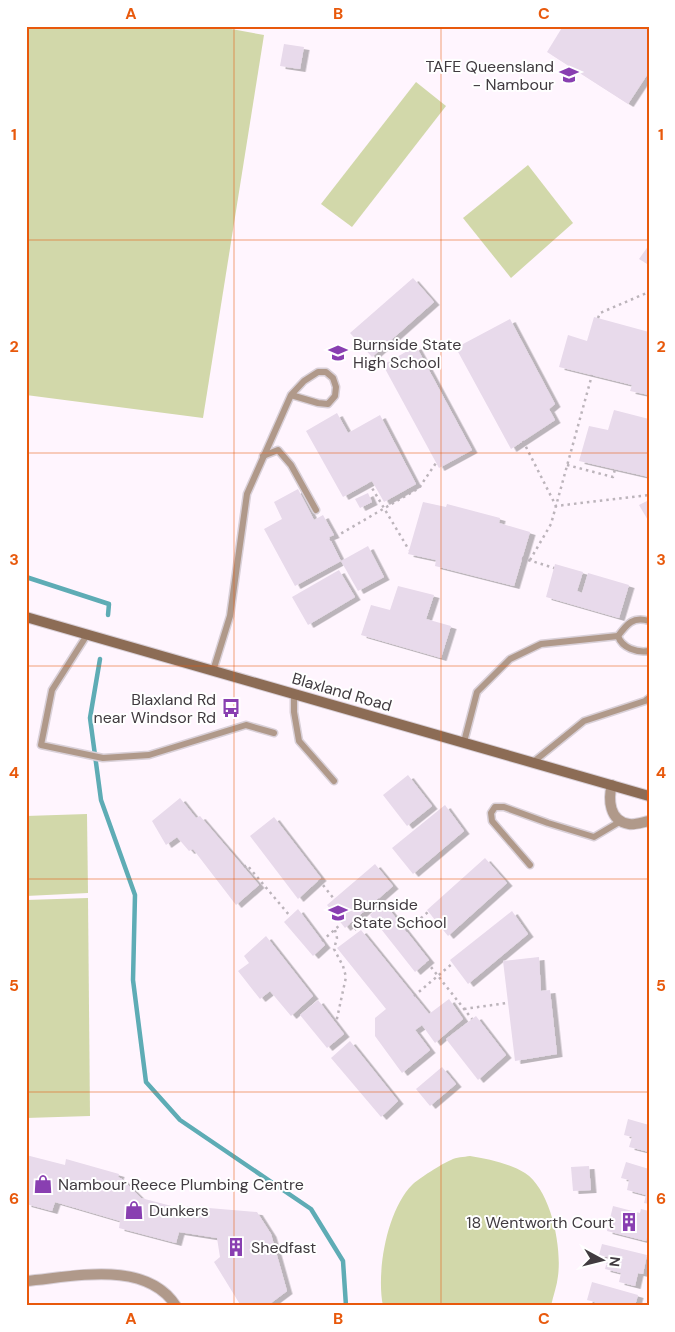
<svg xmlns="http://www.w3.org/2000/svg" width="675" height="1332" font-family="'DM Sans',sans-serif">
	<defs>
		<filter id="shadow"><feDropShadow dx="5.5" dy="3" stdDeviation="0" flood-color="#0004"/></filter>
	</defs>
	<rect width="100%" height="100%" fill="#fff5fe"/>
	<g fill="#d2d8aa">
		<polygon points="26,26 215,26 264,35 203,418 26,395"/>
		<polygon points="416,82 446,106 352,227 321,204"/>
		<polygon points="528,165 573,223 511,278 463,218"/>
		<polygon points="87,814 88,893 26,896 26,816"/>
		<polygon points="88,898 90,1116 26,1118 26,900"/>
		<path d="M470 1156C488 1159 509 1163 525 1173 551 1190 562 1247 558 1276 557 1286 553 1296 551 1306H383C376 1272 387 1210 412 1185 418 1179 443 1163 451 1160 456 1157 464 1157 470 1156Z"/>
	</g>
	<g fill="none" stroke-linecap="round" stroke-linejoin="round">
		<g stroke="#5eacb5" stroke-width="4.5">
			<polyline points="26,577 109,604 108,615"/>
			<polyline points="100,659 90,718 101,800 135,895 133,980 146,1082 180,1120 311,1209 343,1261 346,1306"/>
		</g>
	</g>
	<g fill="#e8daeb" filter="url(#shadow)">
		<polygon points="563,26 649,26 649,72 628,104 547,52"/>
		<polygon points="284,44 304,47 300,69 280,66"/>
		<polygon points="649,245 649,265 639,259"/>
		<polygon points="413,278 434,302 372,357 350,333"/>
		<polygon points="594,317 649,332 649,395 630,391 632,385 559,367 568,335 587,341"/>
		<polygon points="510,319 555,404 549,409 555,420 511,449 457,350 463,344"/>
		<polygon points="416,346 472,450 439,468 383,365"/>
		<polygon points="614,410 649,419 649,477 579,461 589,426 608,430"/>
		<polygon points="337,413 348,433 380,415 416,484 384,502 372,481 343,497 306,431"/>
		<polygon points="298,489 314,520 323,515 334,535 329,537 341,561 295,586 264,529 282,519 274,502"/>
		<polygon points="368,493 372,502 360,508 355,499"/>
		<polygon points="649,500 649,522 639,505"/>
		<polygon points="423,502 446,507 447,504 500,518 499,523 530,532 514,586 435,566 436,560 408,554"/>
		<polygon points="368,546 384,577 358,591 341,561"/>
		<polygon points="555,564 583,572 577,591 582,593 588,573 629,585 619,618 546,597"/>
		<polygon points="339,570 355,597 308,625 292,597"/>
		<polygon points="398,586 434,595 426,619 451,626 441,658 361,635 371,605 390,610"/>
		<polygon points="408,775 432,806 407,826 383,795"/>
		<polygon points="180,798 196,818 200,816 259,885 236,905 193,849 189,851 177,837 166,845 152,821"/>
		<polygon points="445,805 464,831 413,874 392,848"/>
		<polygon points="274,817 321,878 298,899 250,836"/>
		<polygon points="485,858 507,883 448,936 427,910"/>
		<polygon points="375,864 393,886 345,928 327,905"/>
		<polygon points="379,906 383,912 388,908 429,960 415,972 370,915"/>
		<polygon points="298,909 325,945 313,956 284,922"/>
		<polygon points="512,911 528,934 468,984 450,960"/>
		<polygon points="361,930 429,1014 449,999 463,1019 435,1043 422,1025 415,1030 430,1050 402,1073 375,1036 375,1018 386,1009 337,948"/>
		<polygon points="266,936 313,996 291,1016 270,991 260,999 238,971 249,963 244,956"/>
		<polygon points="539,957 541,991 550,990 557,1054 515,1061 503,961"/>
		<polygon points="318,1000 344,1034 327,1048 300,1015"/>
		<polygon points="476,1016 506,1055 478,1080 446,1039"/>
		<polygon points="350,1041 398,1101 381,1117 331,1058"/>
		<polygon points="442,1067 456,1084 430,1106 416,1089"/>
		<polygon points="628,1119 649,1125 649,1152 629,1147 632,1137 624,1135"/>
		<polygon points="26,1155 65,1165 66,1159 119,1174 118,1177 122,1179 141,1198 183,1209 185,1206 257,1212 271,1234 287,1291 267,1306 241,1306 214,1262 220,1257 217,1238 179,1232 176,1243 119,1228 120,1221 55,1202 52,1211 26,1204"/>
		<polygon points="626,1162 649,1169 649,1204 644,1203 646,1195 627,1190 629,1180 621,1178"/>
		<polygon points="589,1166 591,1190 573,1191 571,1167"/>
		<polygon points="613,1206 640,1213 641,1209 649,1211 649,1230 646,1241 607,1231"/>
		<polygon points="602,1244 647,1255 643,1274 638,1273 635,1286 619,1282 621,1273 605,1269 608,1257 599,1255"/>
		<polygon points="592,1282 638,1295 635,1306 594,1306 595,1302 587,1300"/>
	</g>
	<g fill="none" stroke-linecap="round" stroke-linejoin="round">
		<g stroke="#d9d0d8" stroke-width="9">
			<g id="lane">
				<polyline points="263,456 278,450 291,465 316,510"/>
				<polyline points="87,635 52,690 41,745 103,758 149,755 246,725 274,733"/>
				<path d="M618 636C622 648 637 653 649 651"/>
				<polyline points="213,671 230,616 247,494 291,395 304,381 318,372 326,372 333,378 336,387 335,396 328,404 318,403 291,395"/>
				<polyline points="294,694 294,712 299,741 334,781"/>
				<path d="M464 742 477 692 510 659 541 644 618 636C627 624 633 616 649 621"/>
				<polyline points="532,763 584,721 645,701 649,698"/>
				<polyline points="530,865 492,821 491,813 495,807 504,807 548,823 594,837 621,821"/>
			</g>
		</g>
		<g stroke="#d9d0d8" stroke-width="12">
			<g id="street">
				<path d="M612 785C608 799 609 821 629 824 635 825 643 822 649 821"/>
				<path d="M26 1281C73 1277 146 1259 176 1306"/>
			</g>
		</g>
		<g stroke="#d9d0d8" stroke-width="12">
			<polyline id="secondary" points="26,617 649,796"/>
		</g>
		<g stroke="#bcb4bb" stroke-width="2.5" stroke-dasharray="2.5 4" stroke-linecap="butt">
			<polyline points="598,318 600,313 649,292"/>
			<polyline points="394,338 405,352"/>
			<polyline points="523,441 556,506 649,495"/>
			<polyline points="567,465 613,477 615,469"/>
			<polyline points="369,483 409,550"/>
			<polyline points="330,540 419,488 436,463"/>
			<polyline points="522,558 554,568"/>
			<polyline points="530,560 551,524 592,375"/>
			<polyline points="244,867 247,865 290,916"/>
			<polyline points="319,880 334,899"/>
			<polyline points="378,899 386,910"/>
			<polyline points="351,923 358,932"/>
			<polyline points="335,930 337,938 334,949 343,966 346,977 336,1023"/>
			<polyline points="406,931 428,912"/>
			<polyline points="322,941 341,924"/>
			<polyline points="427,962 472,1019"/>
			<polyline points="414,996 453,963"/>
			<polyline points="464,1009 507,1003"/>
		</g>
		<use href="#lane" stroke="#b0998a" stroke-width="6"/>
		<use href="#street" stroke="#b0998a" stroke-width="10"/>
		<use href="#secondary" stroke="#8c6c55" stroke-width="10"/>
	</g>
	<path fill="none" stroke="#e8590c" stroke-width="1" stroke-opacity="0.55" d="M234 26V1306M441 26V1306M26 240H649M26 453H649M26 666H649M26 879H649M26 1092H649"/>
	<defs>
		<g id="university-bare" transform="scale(1.5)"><path d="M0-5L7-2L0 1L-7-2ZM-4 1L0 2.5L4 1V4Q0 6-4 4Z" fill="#893fb1" stroke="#fff" stroke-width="2.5" paint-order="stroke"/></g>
		<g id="school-bare" transform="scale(1.5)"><path d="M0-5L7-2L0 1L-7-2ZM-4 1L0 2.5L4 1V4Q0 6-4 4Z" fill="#893fb1" stroke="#fff" stroke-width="2.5" paint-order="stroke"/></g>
		<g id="bus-bare" transform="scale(1.5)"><path d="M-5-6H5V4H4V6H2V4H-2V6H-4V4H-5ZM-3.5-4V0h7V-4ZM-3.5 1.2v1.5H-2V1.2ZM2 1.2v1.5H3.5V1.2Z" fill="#893fb1" stroke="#fff" stroke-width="2.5" paint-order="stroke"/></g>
		<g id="shop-bare" transform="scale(1.5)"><path d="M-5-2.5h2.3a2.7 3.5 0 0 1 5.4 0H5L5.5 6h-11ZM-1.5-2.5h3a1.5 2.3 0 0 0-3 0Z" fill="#893fb1" stroke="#fff" stroke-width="2.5" paint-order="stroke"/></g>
		<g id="building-bare" transform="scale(1.5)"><path d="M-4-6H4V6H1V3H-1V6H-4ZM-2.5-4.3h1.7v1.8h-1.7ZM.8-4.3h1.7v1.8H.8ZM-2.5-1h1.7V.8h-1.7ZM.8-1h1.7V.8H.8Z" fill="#893fb1" stroke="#fff" stroke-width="2.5" paint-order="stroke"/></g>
	</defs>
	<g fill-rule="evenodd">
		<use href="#university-bare" x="569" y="75"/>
		<use href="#school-bare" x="338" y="353"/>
		<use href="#bus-bare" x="231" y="708"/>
		<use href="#school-bare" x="338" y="913"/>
		<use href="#shop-bare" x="43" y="1184"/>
		<use href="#shop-bare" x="134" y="1210"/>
		<use href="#building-bare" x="629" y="1222"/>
		<use href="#building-bare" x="236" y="1247"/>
	</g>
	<g text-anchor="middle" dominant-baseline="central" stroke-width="4" stroke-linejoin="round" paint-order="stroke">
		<g font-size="16" fill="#413b40" stroke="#fff" text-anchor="start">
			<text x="554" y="66" text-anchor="end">TAFE Queensland<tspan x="554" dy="18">- Nambour</tspan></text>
			<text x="353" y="344">Burnside State<tspan x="353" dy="18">High School</tspan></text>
			<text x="216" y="699" text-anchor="end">Blaxland Rd<tspan x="216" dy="18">near Windsor Rd</tspan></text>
			<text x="353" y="904">Burnside<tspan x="353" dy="18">State School</tspan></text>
			<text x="58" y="1184">Nambour Reece Plumbing Centre</text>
			<text x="149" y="1210">Dunkers</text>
			<text x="614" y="1222" text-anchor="end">18 Wentworth Court</text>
			<text x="251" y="1247">Shedfast</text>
		</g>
		<g font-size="16" fill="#413b40" stroke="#fff">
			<text transform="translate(342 692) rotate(16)">Blaxland Road</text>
		</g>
	</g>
	<rect width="675" height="1332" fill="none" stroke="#ffffff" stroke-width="55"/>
	<g transform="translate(602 1260) rotate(97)" stroke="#ffffff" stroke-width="4" paint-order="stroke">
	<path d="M0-4L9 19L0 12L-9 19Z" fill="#413b40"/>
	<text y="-8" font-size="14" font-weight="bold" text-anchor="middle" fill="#413b40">N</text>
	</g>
	<rect x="28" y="28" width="620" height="1276" fill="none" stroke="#e8590c" stroke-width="2"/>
	<g font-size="16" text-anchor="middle" font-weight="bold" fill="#e8590c">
		<text x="131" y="19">A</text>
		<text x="338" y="19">B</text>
		<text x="544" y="19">C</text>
		<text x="14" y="140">1</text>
		<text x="661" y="140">1</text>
		<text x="14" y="352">2</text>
		<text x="661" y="352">2</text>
		<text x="14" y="565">3</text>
		<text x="661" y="565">3</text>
		<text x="14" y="778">4</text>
		<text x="661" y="778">4</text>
		<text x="14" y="991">5</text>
		<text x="661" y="991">5</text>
		<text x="14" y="1204">6</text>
		<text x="661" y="1204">6</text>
		<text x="131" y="1324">A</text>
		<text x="338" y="1324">B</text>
		<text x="544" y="1324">C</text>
	</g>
</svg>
